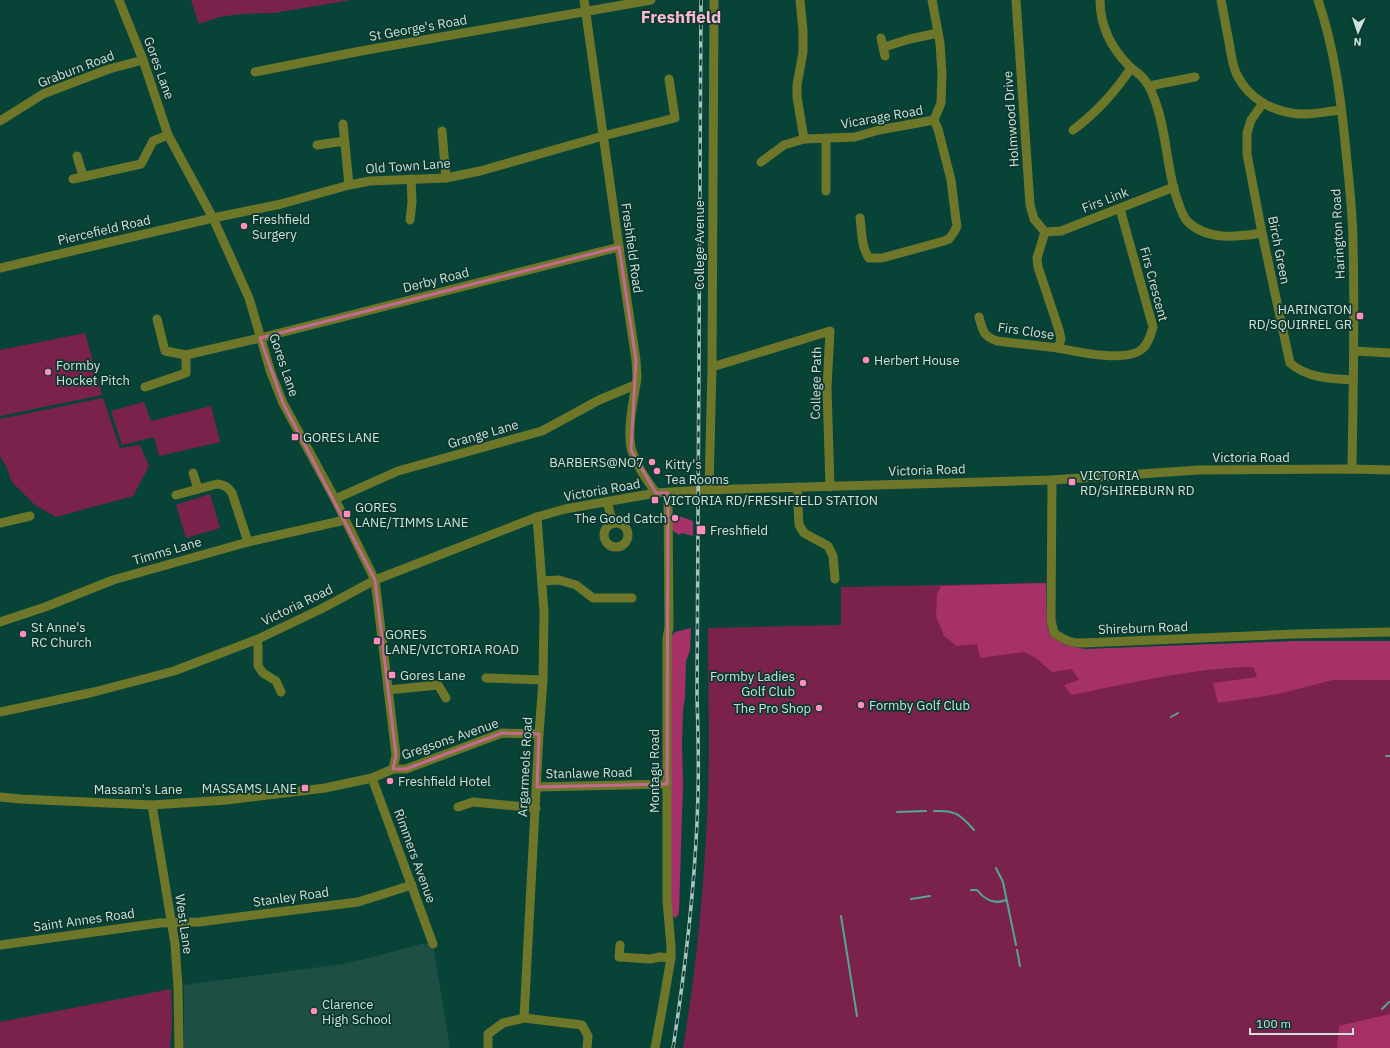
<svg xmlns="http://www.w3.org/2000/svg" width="1390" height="1048" font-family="'IBM Plex Sans',sans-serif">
	<rect width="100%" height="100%" fill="#074437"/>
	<polygon fill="#1e4f44" points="421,944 433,944 450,1048 184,1048 184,985 343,964 377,956"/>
	<g fill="#7a224c">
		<polygon points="191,0 351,0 274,13 241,14 219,17 199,24"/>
		<polygon points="85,333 102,395 0,416 0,350"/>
		<polygon points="103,398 120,448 140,445 149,466 133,496 56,517 35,505 12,482 7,468 0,456 0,419"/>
		<polygon points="144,402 151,421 211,406 220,442 159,456 154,437 122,445 111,411"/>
		<polygon points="210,494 220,528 186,538 176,505"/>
		<path d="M1045 583 1048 634 1070 649 1390 658V1048H683C697 964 705 879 708 795 710 739 708 683 708 628L841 625V587Z"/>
		<polygon points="171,989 172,1023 170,1048 0,1048 0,1022"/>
	</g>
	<g fill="#a63169">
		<polygon points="678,516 682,517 693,521 693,536 682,533 679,535 672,530 672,521 678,521"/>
		<path d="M1046 583V621L1050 636 1065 645 1085 649 1294 641H1390V680H1333L1278 694 1218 703 1213 683 1257 677 1253 667C1192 668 1131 683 1071 695L1064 685 1079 680 1072 669 1052 672 1036 658 1024 652 980 658 977 644 957 646 944 636 936 616 937 594 941 586Z"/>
		<polygon points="691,628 690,651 686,661 685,697 683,710 682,745 683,785 679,911 678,915 675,918 670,913 671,637 675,632"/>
		<polygon points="1390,1014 1390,1048 1337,1048 1339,1026"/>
	</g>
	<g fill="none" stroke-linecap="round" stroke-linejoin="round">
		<g stroke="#55a593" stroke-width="2">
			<polyline points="1171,717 1178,713"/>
			<polyline points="1386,756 1390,756"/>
			<path d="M934 811C955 810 960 814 974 830"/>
			<polyline points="897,812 926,811"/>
			<polyline points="996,868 1003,882 1016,945"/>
			<path d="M971 890H977C985 900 994 905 1006 900"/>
			<polyline points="911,899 930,896"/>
			<polyline points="841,916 857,1016"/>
			<polyline points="1017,950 1020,966"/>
			<polyline points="1382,1009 1389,1002"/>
		</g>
		<g stroke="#6e762a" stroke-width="9">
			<polyline points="119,0 143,60 168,135 213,218 249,298 271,373 283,403 335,499 375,580 396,755 393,769"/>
			<path d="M584 0 619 247 636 360C636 366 637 372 637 378 634 397 626 433 632 451 637 467 647 480 656 493"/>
			<polyline points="800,0 803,31 803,52 797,85 797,97 804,139 855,137 879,130 934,120 941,103 942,73 940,43 932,0"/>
			<polyline points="1016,0 1030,205 1034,219 1045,232"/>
			<path d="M1100 0C1100 27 1111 48 1130 67 1133 70 1137 72 1140 75 1147 81 1151 89 1154 98 1166 128 1166 162 1175 193 1178 201 1181 214 1187 221 1207 241 1237 237 1262 233"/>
			<path d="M1221 0C1224 14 1226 28 1229 42 1231 53 1232 65 1237 75 1249 99 1273 112 1299 114 1312 115 1328 111 1341 110"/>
			<path d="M1318 0C1335 50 1341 100 1346 151 1349 182 1353 214 1353 245 1355 320 1353 395 1352 469"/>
			<polyline points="881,38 885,56"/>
			<polyline points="884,47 910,39 938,33"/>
			<polyline points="255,72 361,51 651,0"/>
			<polyline points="1149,86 1195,77"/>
			<path d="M1263 103 1251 120 1247 133V154L1262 233 1290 363C1307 378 1331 379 1353 380"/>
			<polyline points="0,121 43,94 109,69 143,60"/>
			<polyline points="343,124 349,185"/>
			<path d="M1073 130C1096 113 1115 92 1131 68"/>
			<polyline points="442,131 446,178"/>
			<polyline points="826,139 826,191"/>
			<polyline points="317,145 345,141"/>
			<polyline points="77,156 83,176"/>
			<polyline points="761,162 784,145 804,139"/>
			<polyline points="73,179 141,164 153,141 168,135"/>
			<path d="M860 218C862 231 861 247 869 258H882L944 241 949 239 954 232 957 226 956 220 951 180 938 129 934 120"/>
			<polyline points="410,220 412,202 411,179"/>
			<path d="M1045 232 1037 258 1038 267 1059 330 1061 339 1058 348C1078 352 1130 364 1144 347 1149 342 1151 334 1153 327L1120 209"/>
			<polyline points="1045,232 1061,231 1174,187"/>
			<polyline points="0,268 213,218 281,204 349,185 370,181 446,178 480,171 603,136 675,118 669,79"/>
			<path d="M979 317C983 331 983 336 997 341L1058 348"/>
			<polyline points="157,319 165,351 186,355 260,338 619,247"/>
			<polyline points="1354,351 1390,353"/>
			<polyline points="712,367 830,331 827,388 830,487"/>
			<polyline points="145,387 186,373 186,355"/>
			<polyline points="193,473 198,489"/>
			<path d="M1052 480 1051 620 1054 633C1065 640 1069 643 1083 643L1293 634 1390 632"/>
			<polyline points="797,487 799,525 804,533 828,546 833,556 835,579"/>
			<polyline points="709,489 712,367 714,0"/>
			<path d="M176 495 217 484C225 485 228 487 232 493L248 542"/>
			<polyline points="335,499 398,471 542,431 599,400 635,385"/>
			<polyline points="607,502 613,523"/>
			<polyline points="0,523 30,516"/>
			<circle cx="616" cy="535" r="12"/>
			<polyline points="542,581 559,580 576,585 593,598 632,598"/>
			<polyline points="0,622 45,607 113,580 248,542 345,520"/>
			<polyline points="257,640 258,647 258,666 263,673 276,681 281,692"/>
			<polyline points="486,678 543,680"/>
			<polyline points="388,690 438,685 446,698"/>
			<polyline points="0,712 94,692 174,671 258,639 321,609 375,580 537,517 565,509 656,493 703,490 1052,480 1199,470 1352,469 1390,470"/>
			<polyline points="372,778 433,944"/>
			<polyline points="537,787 667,784"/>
			<polyline points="0,797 20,799 152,805 227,800 325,788 372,778 393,769 406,769 502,733 539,734"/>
			<polyline points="152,805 175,944 178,987 179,1048"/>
			<polyline points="458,807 473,802 536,808"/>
			<polyline points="0,945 160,923 199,922 358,902 412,885"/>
			<polyline points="620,945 619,957 650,959 660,957 671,958"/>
			<polyline points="524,1018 539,734 543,680 544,612 537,517"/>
			<polyline points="488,1048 488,1034 503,1023 524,1018 582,1025 588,1036 587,1048"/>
			<polyline points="655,1048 662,1010 671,958 671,946 667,901 667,639 669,627 668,493"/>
		</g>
		<g stroke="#a6c7be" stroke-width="3.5">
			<path id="rail" d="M673 1048C686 964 696 879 698 794 699 761 698 729 697 696L701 0"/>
		</g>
		<use href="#rail" stroke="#0d372e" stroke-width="2" stroke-dasharray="6" stroke-linecap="butt"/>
	</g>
	<path fill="none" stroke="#c56a8f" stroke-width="3" stroke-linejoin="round" d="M619 247 636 360 631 450 656 493H668L667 784 537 787 539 734 502 733 406 769H393L396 755 375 580 283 403 260 338Z"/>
	<g fill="#fe8ebc" stroke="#0d372e" stroke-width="1.5">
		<circle cx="244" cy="226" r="4"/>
		<rect x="1356" y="312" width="8" height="8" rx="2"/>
		<circle cx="866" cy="360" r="4"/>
		<circle cx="48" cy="372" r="4"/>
		<rect x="291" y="433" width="8" height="8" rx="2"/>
		<circle cx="652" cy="462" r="4"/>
		<circle cx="657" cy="471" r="4"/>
		<rect x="1068" y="478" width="8" height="8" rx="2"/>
		<rect x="651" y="496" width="8" height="8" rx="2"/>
		<rect x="343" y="510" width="8" height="8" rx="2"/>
		<circle cx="675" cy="518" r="4"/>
		<rect x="696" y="525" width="10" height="10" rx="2"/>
		<circle cx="23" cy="634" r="4"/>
		<rect x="373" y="637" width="8" height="8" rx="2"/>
		<rect x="388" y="671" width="8" height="8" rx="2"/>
		<circle cx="803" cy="683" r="4"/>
		<circle cx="861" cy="705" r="4"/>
		<circle cx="819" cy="708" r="4"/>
		<circle cx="390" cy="781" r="4"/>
		<rect x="301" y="784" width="8" height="8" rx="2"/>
		<circle cx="314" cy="1011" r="4"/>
	</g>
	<g text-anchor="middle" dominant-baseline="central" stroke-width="3.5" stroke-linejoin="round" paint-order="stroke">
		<g font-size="13" fill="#c9e4dc" stroke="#0d372e">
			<text transform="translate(418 28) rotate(-10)">St George's Road</text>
			<text transform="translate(159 68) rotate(70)">Gores Lane</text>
			<text transform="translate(76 69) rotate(-21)">Graburn Road</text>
			<text transform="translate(882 117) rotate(-10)">Vicarage Road</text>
			<text transform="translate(1011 119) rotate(-94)">Holmwood Drive</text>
			<text transform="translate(408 166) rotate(-4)">Old Town Lane</text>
			<text transform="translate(1105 200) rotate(-21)">Firs Link</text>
			<text transform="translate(104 230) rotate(-13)">Piercefield Road</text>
			<text transform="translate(1338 234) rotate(-93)">Harington Road</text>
			<text transform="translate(699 245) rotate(-90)">College Avenue</text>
			<text transform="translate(632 248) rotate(82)">Freshfield Road</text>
			<text transform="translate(1279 250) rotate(79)">Birch Green</text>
			<text transform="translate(436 280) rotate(-14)">Derby Road</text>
			<text transform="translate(1154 284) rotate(75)">Firs Crescent</text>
			<text transform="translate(1026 331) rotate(8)">Firs Close</text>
			<text transform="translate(284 365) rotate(71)">Gores Lane</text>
			<text transform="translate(816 383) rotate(-89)">College Path</text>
			<text transform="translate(483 434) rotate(-16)">Grange Lane</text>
			<text x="1251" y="457">Victoria Road</text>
			<text transform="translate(927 470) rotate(-2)">Victoria Road</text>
			<text transform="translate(602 490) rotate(-10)">Victoria Road</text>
			<text transform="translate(167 551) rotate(-16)">Timms Lane</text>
			<text transform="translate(297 605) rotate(-26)">Victoria Road</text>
			<text transform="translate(1143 628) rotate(-2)">Shireburn Road</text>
			<text transform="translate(450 739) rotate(-19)">Gregsons Avenue</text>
			<text transform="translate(525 767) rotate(-87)">Argarmeols Road</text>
			<text transform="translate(654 771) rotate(-90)">Montagu Road</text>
			<text transform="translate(589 773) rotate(-1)">Stanlawe Road</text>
			<text x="138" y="789">Massam's Lane</text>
			<text transform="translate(415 856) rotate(70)">Rimmers Avenue</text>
			<text transform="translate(291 897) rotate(-8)">Stanley Road</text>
			<text transform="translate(84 920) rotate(-8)">Saint Annes Road</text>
			<text transform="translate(184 924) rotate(82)">West Lane</text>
		</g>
		<g font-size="13" fill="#c9e4dc" stroke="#0d372e" text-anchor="start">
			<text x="252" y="219">Freshfield<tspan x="252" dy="15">Surgery</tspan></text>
			<text x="1352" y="309" text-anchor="end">HARINGTON<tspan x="1352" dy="15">RD/SQUIRREL GR</tspan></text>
			<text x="874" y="360">Herbert House</text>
			<text x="56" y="365">Formby<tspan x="56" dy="15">Hocket Pitch</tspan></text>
			<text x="303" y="437">GORES LANE</text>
			<text x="644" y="462" text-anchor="end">BARBERS@NO7</text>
			<text x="665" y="464">Kitty's<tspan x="665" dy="15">Tea Rooms</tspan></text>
			<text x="1080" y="475">VICTORIA<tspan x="1080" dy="15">RD/SHIREBURN RD</tspan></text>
			<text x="663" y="500">VICTORIA RD/FRESHFIELD STATION</text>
			<text x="355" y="507">GORES<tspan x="355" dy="15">LANE/TIMMS LANE</tspan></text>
			<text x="667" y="518" text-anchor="end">The Good Catch</text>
			<text x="710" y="530">Freshfield</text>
			<text x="31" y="627">St Anne's<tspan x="31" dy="15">RC Church</tspan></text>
			<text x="385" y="634">GORES<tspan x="385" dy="15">LANE/VICTORIA ROAD</tspan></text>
			<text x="400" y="675">Gores Lane</text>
			<text x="795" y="676" text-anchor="end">Formby Ladies<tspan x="795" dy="15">Golf Club</tspan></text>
			<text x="869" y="705">Formby Golf Club</text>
			<text x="811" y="708" text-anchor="end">The Pro Shop</text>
			<text x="398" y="781">Freshfield Hotel</text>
			<text x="297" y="788" text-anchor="end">MASSAMS LANE</text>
			<text x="322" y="1004">Clarence<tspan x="322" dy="15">High School</tspan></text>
		</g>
		<g font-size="17" font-weight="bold" fill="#fabad2" stroke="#0d372e">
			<text x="681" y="17">Freshfield</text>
		</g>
	</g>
	<g transform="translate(1358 32) rotate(183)" stroke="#0d372e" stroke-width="3" paint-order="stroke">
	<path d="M0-3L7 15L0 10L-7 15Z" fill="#c9e4dc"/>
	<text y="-6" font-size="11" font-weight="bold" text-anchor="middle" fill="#c9e4dc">N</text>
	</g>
	<path d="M1250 1028v6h103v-6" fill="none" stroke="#c9e4dc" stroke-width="2"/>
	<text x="1256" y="1028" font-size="12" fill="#c9e4dc" stroke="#0d372e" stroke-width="3" paint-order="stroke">100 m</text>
</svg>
